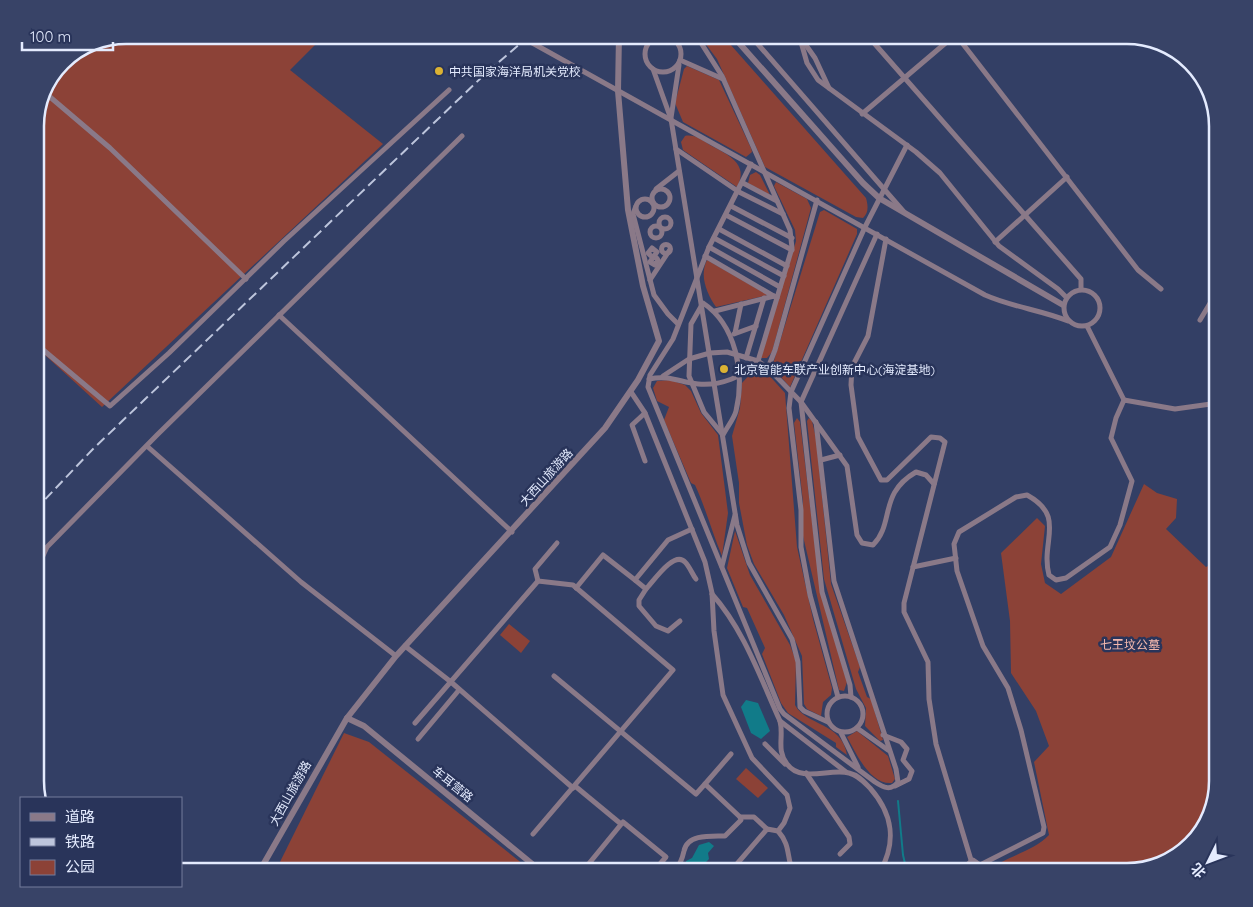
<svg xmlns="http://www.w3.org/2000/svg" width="1253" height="907" font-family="Quicksand,'Noto Sans SC',sans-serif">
	<rect width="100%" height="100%" fill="#333f65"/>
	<g fill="#8c4237">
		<polygon points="126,35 325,35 290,70 383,144 102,407 35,346 35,119 37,114 50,98 43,91 44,86 66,58"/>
		<path d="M699 35H722L866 198C868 205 869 213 863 218L856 217 765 167 717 59Z"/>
		<polygon points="687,66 719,80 751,148 752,152 746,157 683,122 675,103 684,69"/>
		<path d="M685 136C694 134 702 140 710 145 727 154 750 164 737 187L683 150 681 142Z"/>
		<polygon points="756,172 760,175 770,195 748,183 750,175"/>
		<polygon points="776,182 807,199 811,208 772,352 767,358 761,358 796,241 795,230 774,186"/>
		<polygon points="824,210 857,229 857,234 790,387 772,367 820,212"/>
		<path d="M707 260 768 295 716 307C707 294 699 276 707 260Z"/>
		<polygon points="759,370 767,373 785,393 797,547 813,619 832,688 831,695 823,702 821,716 807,709 804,704 802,656 784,615 754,564 747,545 739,503 739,483 732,436 740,408 742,383 753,371"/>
		<path d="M670 380 685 385 691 391 701 413 718 435 728 513 722 556C712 532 706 509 695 485L691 483 664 420 669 407 657 401 653 388 657 381Z"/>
		<polygon points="797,418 800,422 821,595 847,682 844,691 839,690 803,536 803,502 794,423"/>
		<polygon points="809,418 812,421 816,438 831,584 860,667 858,672 867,697 871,699 883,740 880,741 865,726 866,708 856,689 824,579 807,421"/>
		<path d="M1144 484 1157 493 1177 499 1176 518 1166 529 1206 567 1212 564 1218 569V782L1199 836 1168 863 1127 872H987C1005 856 1033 852 1049 835L1034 762 1049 746 1036 711 1011 673 1010 621 1001 553 1037 518 1045 526 1041 564 1045 583 1061 594 1111 557Z"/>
		<path d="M735 531 750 575 790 645 796 661 795 705C806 726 842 722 847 755L836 747V743L788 713 781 703 762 654 765 648 747 608 743 607 727 568Z"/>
		<polygon points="509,624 530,641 521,653 500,635"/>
		<path d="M857 731 888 756 895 779 892 783C870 785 856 753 847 737Z"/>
		<polygon points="344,733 369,742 533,872 275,872"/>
		<polygon points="746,768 768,788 758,798 736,779"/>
	</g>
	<g fill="#117b89">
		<polygon points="746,700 758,703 770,731 761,739 751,733 741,707"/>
		<polygon points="709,842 714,846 708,853 709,859 698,870 692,870 686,867 686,861 692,858 699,845"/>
	</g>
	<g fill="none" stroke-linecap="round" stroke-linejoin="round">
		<polyline stroke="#117b89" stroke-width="2" points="898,801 903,855 907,872"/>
		<g stroke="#8a7988" stroke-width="5">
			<path d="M518 35 985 295C1012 307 1041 310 1068 321"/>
			<polyline points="750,35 904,212"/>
			<polyline points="799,35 807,63 818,80 916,152 940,173 999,246 1058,289 1066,297"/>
			<polyline points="867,35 1081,279 1081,289"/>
			<polyline points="956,35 1138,270 1161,289"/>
			<circle cx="663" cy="54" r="18"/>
			<polyline points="803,41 815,58 829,88"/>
			<polyline points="680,60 723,79"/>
			<polyline points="653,69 671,119 737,525 749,563 792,639 798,662 800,707 804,711 828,722"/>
			<polyline points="43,91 110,148 246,279"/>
			<polyline points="39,107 48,96"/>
			<polyline points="862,114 955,35"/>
			<polyline points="671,118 679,65"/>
			<polyline points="676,149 739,192 783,214"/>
			<path d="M751 164 709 247 673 339 650 375 648 387 780 709 784 714 875 782C884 788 891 791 898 782L896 769 834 581 816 422"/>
			<polyline points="743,183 777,201"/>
			<circle cx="661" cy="198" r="9"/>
			<polyline points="656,189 679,171"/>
			<circle cx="645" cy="208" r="9"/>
			<polyline points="636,206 633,214 654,295 668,314 678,324"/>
			<polyline points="731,206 792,238"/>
			<polyline points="726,215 792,250"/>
			<circle cx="665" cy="223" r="6"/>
			<circle cx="656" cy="232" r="6"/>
			<polyline points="719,229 787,266"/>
			<polyline points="714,238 784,276"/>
			<polyline points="886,239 868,336 852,367 851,385 858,437 881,480 887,480 931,437 940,438 945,442 904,603 904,612 928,662 929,699 936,744 971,860"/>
			<polyline points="995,242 1067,177"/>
			<circle cx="666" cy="249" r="4.5"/>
			<polyline points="709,247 780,287"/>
			<path d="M654 256 657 252 652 248 648 253 651 256C654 257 656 256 658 260L655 265 650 262 654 256"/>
			<polyline points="705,256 777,298"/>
			<polyline points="650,280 669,251"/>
			<circle cx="1082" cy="308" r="18"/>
			<path d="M703 303C736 325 745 373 736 411 734 419 727 427 723 435L704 412 689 376 691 324Z"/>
			<polyline points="715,311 774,296"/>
			<polyline points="279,315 512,532"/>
			<polyline points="1200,320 1218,290"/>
			<polyline points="1087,326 1124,400"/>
			<polyline points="735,333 741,304"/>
			<polyline points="734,334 756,326"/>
			<polyline points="35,343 110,406 169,353 284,241 449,90"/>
			<polyline points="746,358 764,298"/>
			<polyline points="768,368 775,350 817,200"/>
			<path d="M663 376 689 359 710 353 727 352 758 361 768 368 801 402 847 466 857 535 862 543 873 545C895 523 878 494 916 472L926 475 934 484"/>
			<path d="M649 379C670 375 679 382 698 384 721 386 743 377 758 361L792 248 790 230 722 76 696 35"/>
			<polyline points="631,392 645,413 705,562 712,593 714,631 723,695 752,758 787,795 790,808 784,823 778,831 767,829 730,872"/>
			<polyline points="645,413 632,425 645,461"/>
			<polyline points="148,447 301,582 396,656"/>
			<polyline points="821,460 840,455"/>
			<polyline points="722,566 735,515"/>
			<polyline points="913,567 956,558"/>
			<polyline points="35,573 47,547 157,435 462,136"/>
			<polyline points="635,580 646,589 639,600 639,606 656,626 668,631 680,621"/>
			<polyline points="538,581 535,569 557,543"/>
			<polyline points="576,588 603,555 635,580 668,540 692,529"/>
			<path d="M646 589C653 582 674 550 685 562 690 567 692 574 696 579"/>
			<path d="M712 594C744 630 760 677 780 721 784 736 776 750 787 764 801 783 830 768 849 773 858 775 864 782 870 788 893 814 897 841 880 872"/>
			<polyline points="405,646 451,682 573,788"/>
			<polyline points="554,676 696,794 705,784"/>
			<circle cx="845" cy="714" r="18"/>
			<polyline points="838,697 810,595 801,547 801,510 789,408 791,392 865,227 907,145"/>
			<polyline points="851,697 850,685 822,592 801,402 877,234"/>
			<polyline points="780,721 846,772"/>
			<polyline points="415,723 538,581 573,585 673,670 533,834"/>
			<polyline points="857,728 888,750"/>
			<polyline points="841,733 858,767"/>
			<polyline points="883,735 901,742 907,749 903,760 912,771 909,779 895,786"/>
			<polyline points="418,739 459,690"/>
			<polyline points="765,744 785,764"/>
			<polyline points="731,754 705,784 740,817 754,817 767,829"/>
			<polyline points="806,773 849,837 850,844 840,854"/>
			<polyline points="575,786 621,824"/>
			<path d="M778 831C791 846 786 855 793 872"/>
			<path d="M980 865 1043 833 1044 827 1021 730 1008 688 983 646 957 571 954 544 959 532 1016 497 1027 495C1067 517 1040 541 1049 575L1056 580 1066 578 1110 547 1120 525 1132 481 1111 438 1116 418 1124 400 1175 409 1218 403"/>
			<polyline points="582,872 623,822 666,857 653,872"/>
			<polyline points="667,872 681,872"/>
			<path d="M674 872C680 864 682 860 684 851 687 834 711 836 725 836L741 820 740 817"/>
			<polyline points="970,872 967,865 973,860 980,865 978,872"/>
		</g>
		<g stroke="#8a7988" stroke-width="6">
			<polyline points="732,35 863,183 879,198 1063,305"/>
			<polyline points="347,718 364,726 542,872"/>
			<polyline points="259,872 347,718 396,656 605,428 638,380 659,341 643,286 628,210 618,91 619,35"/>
		</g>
		<polyline stroke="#bdc5dc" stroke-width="2" stroke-dasharray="10 5" stroke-linecap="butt" points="35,510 93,449 483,76 530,35"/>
	</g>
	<g fill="#dbb233" stroke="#29345a" stroke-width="2">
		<circle cx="439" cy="71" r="5"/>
		<circle cx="724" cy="369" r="5"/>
	</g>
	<g text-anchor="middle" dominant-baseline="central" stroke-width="5" stroke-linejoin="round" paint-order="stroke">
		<g font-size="12" fill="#e4ebfe" stroke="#29345a" text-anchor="start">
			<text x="449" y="71">中共国家海洋局机关党校</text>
			<text x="734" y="369">北京智能车联产业创新中心(海淀基地)</text>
		</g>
		<g font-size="12" fill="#e4ebfe" stroke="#29345a">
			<text transform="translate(546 477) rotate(-48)">大西山旅游路</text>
			<text transform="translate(453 784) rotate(39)">车耳营路</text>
			<text transform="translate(290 793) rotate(-61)">大西山旅游路</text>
		</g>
		<g font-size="12" fill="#f4b9ae" stroke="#29345a">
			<text x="1130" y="644">七王坟公墓</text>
		</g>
	</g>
	<path d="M0 0H1253V907H0ZM126 44H1127A82 82 0 0 1 1209 126V781A82 82 0 0 1 1127 863H126A82 82 0 0 1 44 781V126A82 82 0 0 1 126 44Z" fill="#384367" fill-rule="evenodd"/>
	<path fill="none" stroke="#e4ebfe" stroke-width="2.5" d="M126 44H1127A82 82 0 0 1 1209 126V781A82 82 0 0 1 1127 863H126A82 82 0 0 1 44 781V126A82 82 0 0 1 126 44Z"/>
	<rect x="20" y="797" width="162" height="90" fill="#29345a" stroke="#747d9c"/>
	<rect x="30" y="813" width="25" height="8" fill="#8a7988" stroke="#747d9c"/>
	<text x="65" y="822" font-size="15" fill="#e4ebfe">道路</text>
	<rect x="30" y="838" width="25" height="8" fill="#bdc5dc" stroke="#747d9c"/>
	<text x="65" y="847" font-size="15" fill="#e4ebfe">铁路</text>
	<rect x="30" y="860" width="25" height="15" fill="#8c4237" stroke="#747d9c"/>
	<text x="65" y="872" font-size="15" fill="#e4ebfe">公园</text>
	<g transform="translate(1208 862) rotate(228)" stroke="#29345a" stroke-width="4" paint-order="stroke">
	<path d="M0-4L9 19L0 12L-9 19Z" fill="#e4ebfe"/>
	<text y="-8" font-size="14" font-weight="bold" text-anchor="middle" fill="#e4ebfe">北</text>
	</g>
	<path d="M22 42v8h91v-8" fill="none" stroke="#e4ebfe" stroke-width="2.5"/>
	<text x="30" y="42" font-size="15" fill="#e4ebfe" stroke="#29345a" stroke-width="4" paint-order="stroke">100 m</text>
</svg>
